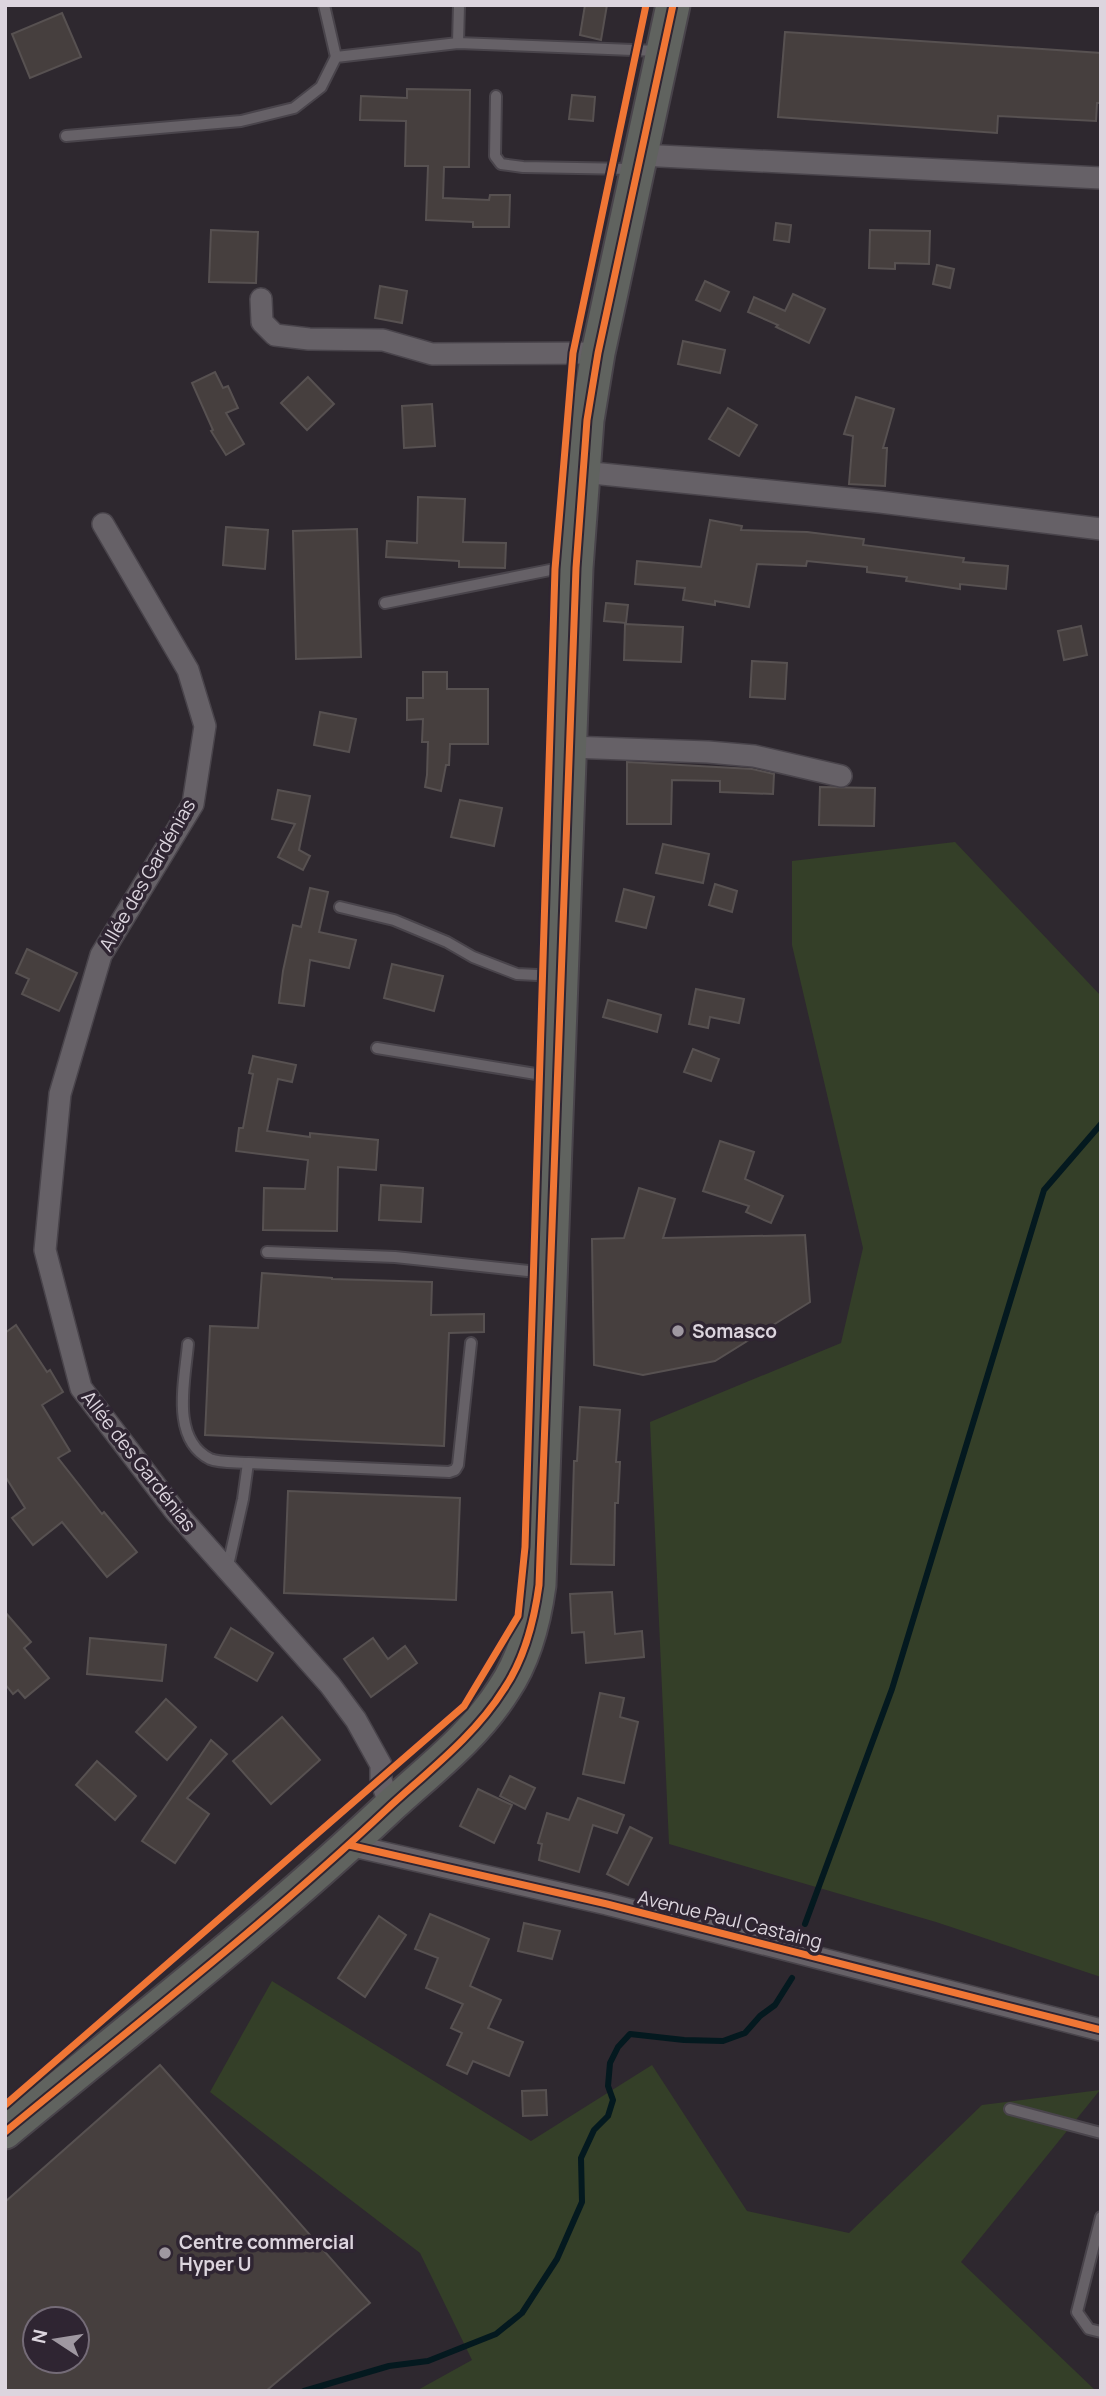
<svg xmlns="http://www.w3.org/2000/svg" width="1106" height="2396" font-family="Manrope,sans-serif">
	<rect width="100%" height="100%" fill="#2e282f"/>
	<g fill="#343f28">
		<polygon points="955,842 1101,996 1101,1977 936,1922 669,1844 650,1422 841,1343 863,1248 792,945 792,861"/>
		<polygon points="272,1981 531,2141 652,2065 747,2211 849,2233 982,2105 1100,2090 961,2262 1096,2391 416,2391 472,2360 420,2253 210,2092"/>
	</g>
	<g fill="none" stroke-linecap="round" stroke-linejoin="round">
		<g stroke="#04191f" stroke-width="6">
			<polyline points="805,1924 892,1689 1044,1190 1101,1124"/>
			<polyline points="304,2391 389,2366 428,2361 496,2334 522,2313 557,2259 582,2202 581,2158 594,2130 608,2116 613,2100 608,2086 610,2063 618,2047 630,2034 684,2040 723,2041 745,2033 760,2016 775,2005 792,1978"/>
		</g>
	</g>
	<g fill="#463f3e" stroke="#575151" stroke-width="2" fill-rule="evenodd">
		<polygon points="585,5 607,5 601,40 580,35"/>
		<polygon points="62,13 81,57 30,78 12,34"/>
		<polygon points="785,32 1101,53 1101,103 1097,103 1096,121 998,116 997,133 778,117"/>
		<polygon points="407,89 470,90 469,167 444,167 443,198 489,200 490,195 510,195 509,227 473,227 473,222 426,220 428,166 405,166 406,121 360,120 361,96 407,98"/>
		<polygon points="572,95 595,97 593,121 569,119"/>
		<polygon points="776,223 791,225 789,242 774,240"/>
		<polygon points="211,230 258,232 256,283 209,282"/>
		<polygon points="870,230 930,231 929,264 895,263 895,269 869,268"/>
		<polygon points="937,265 954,269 950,288 933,284"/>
		<polygon points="705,281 729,292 720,311 696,300"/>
		<polygon points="380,286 407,291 402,323 375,318"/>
		<polygon points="793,294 825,309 809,343 776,327 778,325 748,312 754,297 785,311"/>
		<polygon points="683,341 725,350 720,373 678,364"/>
		<polygon points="215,372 223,388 228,386 238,408 226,413 244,444 226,455 211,431 213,430 192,383"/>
		<polygon points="308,377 334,404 307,430 281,403"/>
		<polygon points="856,397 894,409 883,448 887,448 885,486 849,484 853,436 844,434"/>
		<polygon points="432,404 435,446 404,448 402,406"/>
		<polygon points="728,408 757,425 739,456 709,439"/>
		<polygon points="418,497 465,499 463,542 506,543 505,568 459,567 459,561 386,557 387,541 417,543"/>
		<polygon points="710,520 742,526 741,530 807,532 864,539 863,545 964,558 963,562 1008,566 1006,589 960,584 960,589 906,581 907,577 867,572 867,567 807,561 806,566 757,564 749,607 715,601 715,605 683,600 685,588 635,584 637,561 701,567"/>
		<polygon points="226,527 268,530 265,569 223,565"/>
		<polygon points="357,529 361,657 296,659 293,531"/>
		<polygon points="606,603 628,605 626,623 604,621"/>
		<polygon points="625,624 683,627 681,662 624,660"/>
		<polygon points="1081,626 1087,655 1064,660 1058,631"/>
		<polygon points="752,661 787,663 785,699 750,697"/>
		<polygon points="423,672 447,672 447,689 488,689 488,744 450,744 449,765 446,765 441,791 425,787 427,775 428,742 422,742 423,719 407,720 407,698 423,698"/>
		<polygon points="320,712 356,719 349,752 314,745"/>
		<polygon points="627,762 752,769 774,774 773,794 720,792 720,781 672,780 671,824 627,824"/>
		<polygon points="820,787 875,788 874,826 819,825"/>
		<polygon points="278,790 310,796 299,850 310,856 303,870 278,857 295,824 272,819"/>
		<polygon points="460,800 502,808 494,846 451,837"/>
		<polygon points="663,844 709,854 703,883 656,873"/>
		<polygon points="715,884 737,891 732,912 709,905"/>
		<polygon points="310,888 328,892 319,932 356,940 349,968 310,960 304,1006 279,1003 283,971 293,925 301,927"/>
		<polygon points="624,889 654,897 646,928 616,921"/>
		<polygon points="27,949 77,973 59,1011 22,994 29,979 16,973"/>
		<polygon points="392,964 443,976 434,1011 384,998"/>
		<polygon points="696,989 744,999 739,1023 710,1017 708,1028 689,1024"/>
		<polygon points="608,1000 661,1015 657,1032 603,1017"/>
		<polygon points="693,1049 719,1059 711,1081 684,1072"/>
		<polygon points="253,1056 296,1065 292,1082 278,1079 267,1131 310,1137 310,1133 378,1140 376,1170 338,1167 337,1231 263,1230 264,1188 305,1189 308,1160 236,1151 239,1128 243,1128 253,1074 249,1073"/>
		<polygon points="720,1141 754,1152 745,1179 783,1196 771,1223 746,1212 749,1206 703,1191"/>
		<polygon points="381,1185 423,1188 421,1222 379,1220"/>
		<polygon points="639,1188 675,1199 663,1238 805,1235 810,1302 715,1361 643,1375 594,1365 592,1239 624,1238"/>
		<polygon points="262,1273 332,1278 332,1279 432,1282 431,1315 484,1314 484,1332 449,1333 444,1446 205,1435 210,1326 258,1328"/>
		<polygon points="16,1325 47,1372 50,1370 63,1392 42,1405 70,1451 58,1458 102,1514 104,1512 137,1552 107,1577 62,1522 33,1545 12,1518 25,1508 5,1476 5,1333"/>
		<polygon points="580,1407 620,1410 616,1462 620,1462 618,1503 615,1503 614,1565 571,1564 574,1461 577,1461"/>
		<polygon points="288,1491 460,1498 456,1600 284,1593"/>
		<polygon points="612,1592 615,1634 642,1631 644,1657 586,1663 584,1632 572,1633 570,1594"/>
		<polygon points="5,1612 31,1642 24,1648 49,1678 25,1698 18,1690 13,1694 5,1684"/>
		<polygon points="231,1628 273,1653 257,1681 215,1657"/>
		<polygon points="90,1638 166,1645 162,1681 87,1674"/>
		<polygon points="373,1638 388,1659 405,1646 417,1663 371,1697 344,1659"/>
		<polygon points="600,1693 624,1698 620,1717 638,1722 624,1783 583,1774"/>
		<polygon points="166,1699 196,1727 167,1760 136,1732"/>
		<polygon points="282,1717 320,1760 271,1804 233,1761"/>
		<polygon points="211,1740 227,1754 187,1798 209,1814 175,1863 142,1841"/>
		<polygon points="97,1761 136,1796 115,1820 76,1785"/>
		<polygon points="510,1776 535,1788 525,1809 500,1796"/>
		<polygon points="478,1789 512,1805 494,1843 460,1826"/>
		<polygon points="578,1798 624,1815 617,1833 593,1825 579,1872 539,1860 542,1844 538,1843 547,1813 569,1820"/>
		<polygon points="630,1827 652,1838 628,1885 607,1874"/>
		<polygon points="430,1914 489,1939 470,1986 501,2000 488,2028 523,2042 509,2076 473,2061 467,2074 447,2065 462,2033 451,2028 463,2004 426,1988 438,1958 415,1949"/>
		<polygon points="379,1916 406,1935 365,1997 338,1978"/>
		<polygon points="524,1923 560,1931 552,1959 518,1951"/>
		<path d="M160 2065 370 2303 266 2391H5V2202ZM35 2319H77V2361H35Z"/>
		<polygon points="546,2090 547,2115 523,2116 522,2091"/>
	</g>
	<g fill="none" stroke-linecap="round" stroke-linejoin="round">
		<g stroke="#49444b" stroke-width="14">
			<g id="service">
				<polyline points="324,5 336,57"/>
				<polyline points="458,43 459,5"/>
				<polyline points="496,96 495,156 501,164 523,167 632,169"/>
				<polyline points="66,136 241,121 294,108 321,87 336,57 458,43 658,51"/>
				<polyline points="385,603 555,569 571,568"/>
				<polyline points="340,907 394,920 447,942 473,957 517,974 558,976"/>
				<polyline points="377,1048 554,1077"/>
				<polyline points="267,1252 395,1257 547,1273"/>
				<path d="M188 1344C185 1380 170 1439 210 1459 219 1463 237 1462 248 1463"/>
				<polyline points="227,1570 243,1499 248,1463 449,1472 455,1470 458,1465 471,1343"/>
				<polyline points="1010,2109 1101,2133"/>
				<polyline points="1101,2217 1077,2312 1089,2329 1101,2332"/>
			</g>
		</g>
		<g stroke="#49444b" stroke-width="24">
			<g id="minor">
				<polyline points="640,155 1101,178"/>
				<polyline points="261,299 262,322 275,335 309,339 383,340 432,354 598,353"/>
				<polyline points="582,472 880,502 1101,529"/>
				<polyline points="103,524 188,670 205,726 193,804 101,955 60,1094 45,1250 81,1388 175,1511 330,1685 356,1720 381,1765 381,1780 390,1806"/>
				<polyline points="569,747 708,752 754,756 841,776"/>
				<polyline points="349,1845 607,1904 1101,2030"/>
			</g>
		</g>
		<g stroke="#49444b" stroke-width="37">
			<path id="primary" d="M5 2132C133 2026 265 1924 386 1810 427 1772 474 1737 504 1689 525 1658 534 1622 539 1585L576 568 587 420 598 353 673 5"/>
		</g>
		<use href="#service" stroke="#666167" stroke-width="10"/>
		<use href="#minor" stroke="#666167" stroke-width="21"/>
		<use href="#primary" stroke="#60635f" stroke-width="33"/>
		<g stroke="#2f2532" stroke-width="11">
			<g id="cycleway">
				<polyline points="349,1845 607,1904 1101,2030"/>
				<polyline points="5,2105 464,1706 518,1616 525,1547 555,569 573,353 646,5"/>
				<path d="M5 2132C133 2026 265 1924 386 1810 427 1772 474 1737 504 1689 525 1658 534 1622 539 1585L576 568 587 420 598 353 673 5"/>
			</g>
		</g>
		<use href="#cycleway" stroke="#f07635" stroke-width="7"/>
	</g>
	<g fill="#9f98a1" stroke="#2f2532" stroke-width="2.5">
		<circle cx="678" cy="1331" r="7"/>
		<circle cx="165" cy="2253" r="7"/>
	</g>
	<g text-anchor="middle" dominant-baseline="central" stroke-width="7" stroke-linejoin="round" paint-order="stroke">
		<g font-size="19" fill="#dcd5de" stroke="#2f2532">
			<text transform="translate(147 875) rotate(-60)">Allée des Gardénias</text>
			<text transform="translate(139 1461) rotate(52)">Allée des Gardénias</text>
			<text transform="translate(730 1919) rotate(14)">Avenue Paul Castaing</text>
		</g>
		<g font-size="19" font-weight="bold" fill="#dcd5de" stroke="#2f2532" text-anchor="start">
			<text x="692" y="1331">Somasco</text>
			<text x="179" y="2242">Centre commercial<tspan x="179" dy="22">Hyper U</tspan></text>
		</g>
	</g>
	<rect width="1106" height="2396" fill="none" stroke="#dcd5de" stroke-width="14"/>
	<g transform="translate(56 2340) rotate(282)"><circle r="33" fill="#2f2532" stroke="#746b77" stroke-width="2"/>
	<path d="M0-5L12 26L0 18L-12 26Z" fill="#9f98a1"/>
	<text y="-10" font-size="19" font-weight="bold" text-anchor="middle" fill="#dcd5de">N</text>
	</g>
</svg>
